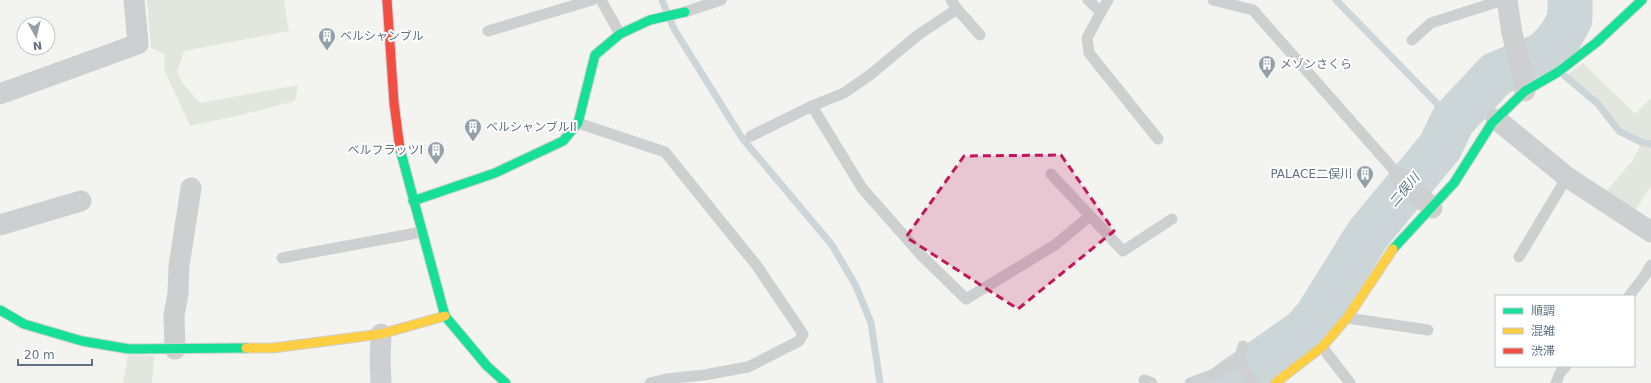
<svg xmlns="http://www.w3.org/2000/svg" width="1651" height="383" font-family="'DejaVu Sans','Noto Sans JP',sans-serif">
	<rect width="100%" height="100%" fill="#f3f3f0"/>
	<g fill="#e2e6de">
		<polygon points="147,0 284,0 289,31 184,51 177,72 182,82 200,103 298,85 295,101 241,115 190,126 164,69 165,54 151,48"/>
		<polygon points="1583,63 1635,114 1651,98 1651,186 1634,212 1605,193 1633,160 1643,140 1620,127 1601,102 1568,74"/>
		<polygon points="128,355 154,356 152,383 123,383"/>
	</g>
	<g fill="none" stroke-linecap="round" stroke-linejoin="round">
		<g stroke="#ccd5d8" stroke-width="7">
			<polyline points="662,0 674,29 742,138 832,245 856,286 871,323 880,383"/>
			<polyline points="1336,0 1453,120"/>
			<polyline points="1545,54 1553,65"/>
			<polyline points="1565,76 1598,104 1619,131 1641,142 1651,144"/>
		</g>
		<polyline stroke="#ccd5d8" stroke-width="45" points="1230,383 1304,331 1317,316 1368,234 1440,147 1453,120 1496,74 1545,54 1560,37 1570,19 1570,0"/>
		<g stroke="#ced0d0" stroke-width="11">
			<g id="fast">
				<polyline points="400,149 445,316 487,366 506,383"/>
				<polyline points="413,201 495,173 563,141 578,123 595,55 620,34 650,20 685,12"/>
				<polyline points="1393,249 1454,183 1492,123 1525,91 1558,72 1597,42 1642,0"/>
				<polyline points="0,310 24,324 82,341 129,349 246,348"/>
			</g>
		</g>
		<g stroke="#ced0d0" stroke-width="11">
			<g id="slow">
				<polyline points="246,348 273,348 381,334 445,316"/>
				<polyline points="1275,383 1322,347 1347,318 1393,249"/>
			</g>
		</g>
		<g stroke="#ced0d0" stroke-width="11">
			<polyline id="jam" points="387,0 394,103 400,149"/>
		</g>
		<g stroke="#cecfd0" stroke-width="11">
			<polyline points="601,0 620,34"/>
			<polyline points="951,0 957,9 918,35 870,75 844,93 812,106 862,188 921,255 966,299 1055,245 1090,216"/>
			<polyline points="1088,0 1101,12 1087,38 1089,53 1158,139"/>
			<polyline points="1213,0 1253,10 1401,178"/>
			<polyline points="957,9 980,35"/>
			<polyline points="685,12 721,0"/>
			<polyline points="1101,12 1108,0"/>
			<polyline points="488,31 592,0"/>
			<polyline points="1412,40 1431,23 1503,0"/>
			<polyline points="578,123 665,152 757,266 803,334 799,341 748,367 704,375 666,379 650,383"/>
			<polyline points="751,136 812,106"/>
			<polyline points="1051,174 1123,251 1172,219"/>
			<polyline points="1519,257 1567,177"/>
			<polyline points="282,258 422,232"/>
			<polyline points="1629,296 1646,274 1651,265"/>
			<polyline points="1347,318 1428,330"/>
			<polyline points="1322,347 1350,383"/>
			<polyline points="1239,361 1253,383"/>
			<polyline points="1144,380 1152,383"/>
			<polyline points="1190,383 1210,376 1239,361 1243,346"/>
			<polyline points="1556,383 1560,373 1566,366"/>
		</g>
		<g stroke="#cecfd0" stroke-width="21">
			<polyline points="1507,0 1512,33 1524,81 1525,91"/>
			<polyline points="0,94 138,44 134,0"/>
			<polyline points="1496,119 1567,177 1651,232"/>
			<polyline points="1401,178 1432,208"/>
			<polyline points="0,225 81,201"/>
			<polyline points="381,334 380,360 381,383"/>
			<polyline points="175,349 174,315 178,294 179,266 191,188"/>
		</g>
		<use href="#fast" stroke="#16e098" stroke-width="9"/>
		<use href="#slow" stroke="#ffcf43" stroke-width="9"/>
		<use href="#jam" stroke="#f24e42" stroke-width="9"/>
	</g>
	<path fill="#c2185b" fill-opacity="0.2" stroke="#c2185b" stroke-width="3" stroke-dasharray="8 5" stroke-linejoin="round" d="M1061 155 1114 231 1018 309 906 237 964 156Z"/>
	<defs>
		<g id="building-pin" transform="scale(0.9)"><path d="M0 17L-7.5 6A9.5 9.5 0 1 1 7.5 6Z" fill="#94a0a9" stroke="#fff"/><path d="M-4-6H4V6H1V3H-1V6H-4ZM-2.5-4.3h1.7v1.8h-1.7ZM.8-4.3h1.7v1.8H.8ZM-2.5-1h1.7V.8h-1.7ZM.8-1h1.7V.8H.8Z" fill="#fff"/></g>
	</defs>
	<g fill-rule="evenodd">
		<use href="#building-pin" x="327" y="36"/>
		<use href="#building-pin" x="1267" y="64"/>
		<use href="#building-pin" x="473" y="127"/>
		<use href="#building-pin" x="436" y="150"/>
		<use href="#building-pin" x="1365" y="174"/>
	</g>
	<g text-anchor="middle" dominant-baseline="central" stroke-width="4" stroke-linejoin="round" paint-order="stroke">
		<g font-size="12" fill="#617383" stroke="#fff" text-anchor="start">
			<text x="340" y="36">ベルシャンブル</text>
			<text x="1280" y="64">メゾンさくら</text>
			<text x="486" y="127">ベルシャンブルII</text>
			<text x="423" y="150" text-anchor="end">ベルフラッツI</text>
			<text x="1352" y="174" text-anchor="end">PALACE二俣川</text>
		</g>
		<g font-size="13" font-style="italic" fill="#5c7781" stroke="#fff">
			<text transform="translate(1404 190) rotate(-50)">二俣川</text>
		</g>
	</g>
	<rect x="1495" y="295" width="140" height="72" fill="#ffffff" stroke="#c0c7cd"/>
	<rect x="1503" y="308" width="20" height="6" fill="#16e098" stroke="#c0c7cd"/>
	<text x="1531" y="315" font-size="12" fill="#617383">順調</text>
	<rect x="1503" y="328" width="20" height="6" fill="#ffcf43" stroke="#c0c7cd"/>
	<text x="1531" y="335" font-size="12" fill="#617383">混雑</text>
	<rect x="1503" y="348" width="20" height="6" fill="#f24e42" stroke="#c0c7cd"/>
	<text x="1531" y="355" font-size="12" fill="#617383">渋滞</text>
	<g transform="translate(36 36) rotate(172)"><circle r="19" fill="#ffffff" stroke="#c0c7cd"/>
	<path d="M0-3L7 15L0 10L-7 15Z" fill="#94a0a9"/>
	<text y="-6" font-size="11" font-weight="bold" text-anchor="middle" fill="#617383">N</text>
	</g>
	<path d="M18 359v6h74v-6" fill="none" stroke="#617383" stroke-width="2"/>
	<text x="24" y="359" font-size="12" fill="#617383" stroke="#ffffff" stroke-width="3" paint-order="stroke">20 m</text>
</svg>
